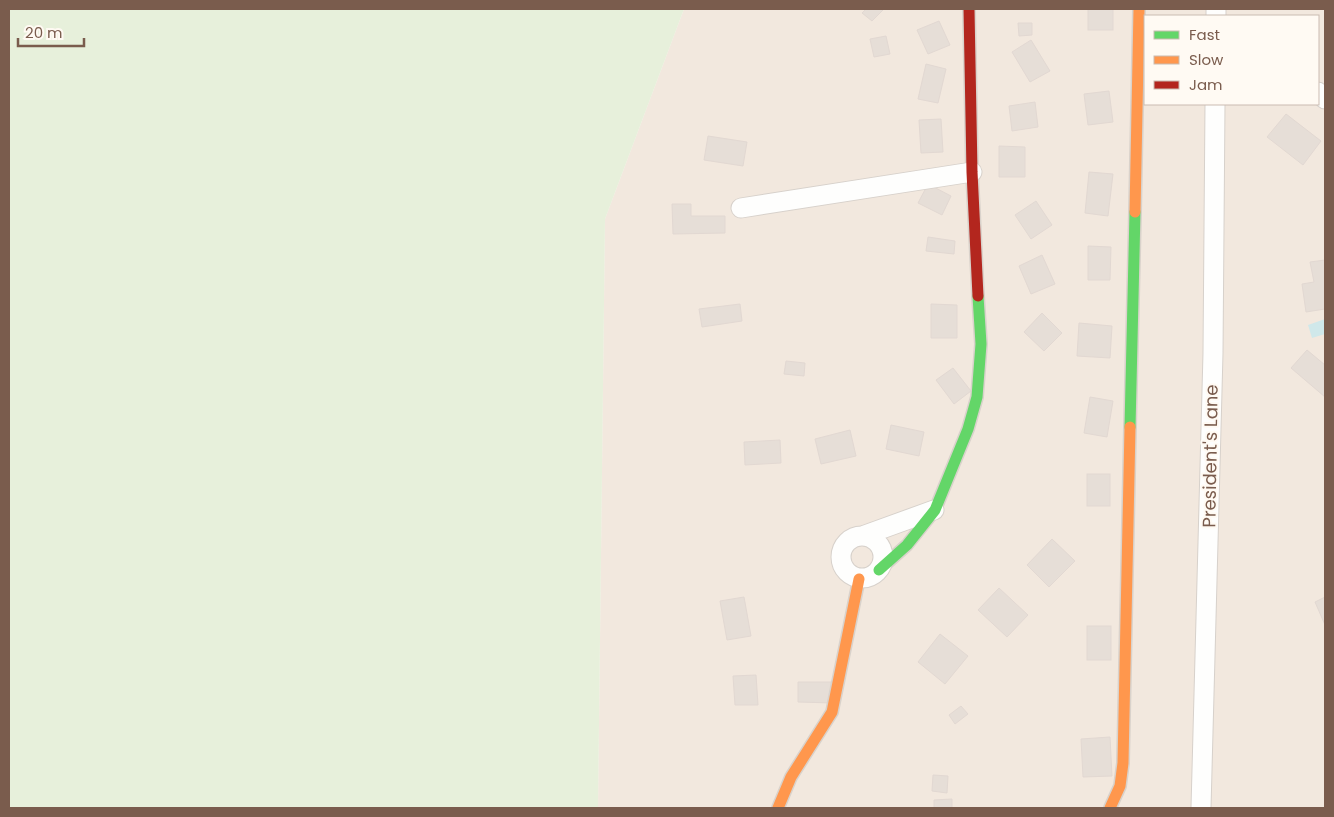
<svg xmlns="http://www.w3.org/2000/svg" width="1334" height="817" font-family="Poppins,sans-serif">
	<rect width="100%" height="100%" fill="#f9f5f0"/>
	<path fill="#f2e8de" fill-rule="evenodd" d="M684 9H1325V808H598L605 219ZM1145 16H1318V104H1145Z"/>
	<polygon fill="#e7f0db" points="9,9 684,9 605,219 598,808 9,808"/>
	<polygon fill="#d0e8ea" points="1325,319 1325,334 1312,338 1308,325"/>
	<g fill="#e6ded7" stroke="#e2d8d2">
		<polygon points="866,9 884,9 872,21 862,13"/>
		<rect x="1088" y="9" width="25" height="21"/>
		<polygon points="939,21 950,45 928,54 917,30"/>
		<polygon points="1018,23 1032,23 1032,35 1019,36"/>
		<polygon points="886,36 890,54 874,57 870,39"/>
		<polygon points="1031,40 1050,71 1030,82 1012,52"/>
		<polygon points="926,64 946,69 938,103 918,99"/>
		<polygon points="1109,91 1113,122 1088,125 1084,94"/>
		<polygon points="1035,102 1038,127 1012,131 1009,106"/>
		<polygon points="1286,114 1321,141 1303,165 1267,137"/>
		<polygon points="941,119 943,152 921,153 919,120"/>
		<polygon points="708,136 747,142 743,166 704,160"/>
		<polygon points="999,146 1025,147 1025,177 999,177"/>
		<polygon points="1089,172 1113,174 1108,216 1085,213"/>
		<polygon points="928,184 951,196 942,215 918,203"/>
		<polygon points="1036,201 1052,225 1031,239 1015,215"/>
		<polygon points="672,204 691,204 691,216 725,216 725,233 673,234"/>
		<polygon points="928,237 955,241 954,254 926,251"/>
		<polygon points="1088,246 1111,247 1110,280 1088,280"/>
		<polygon points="1042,255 1055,284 1031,294 1019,266"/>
		<polygon points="1325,260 1325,309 1306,312 1302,284 1314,282 1310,262"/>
		<polygon points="740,304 742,321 702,327 699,309"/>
		<polygon points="931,304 957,305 957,338 931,338"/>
		<polygon points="1042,313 1062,333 1044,351 1024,332"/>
		<polygon points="1079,323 1112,326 1110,358 1077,356"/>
		<polygon points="1307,350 1325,365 1325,397 1291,368"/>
		<polygon points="786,361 805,363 804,376 784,374"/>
		<polygon points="953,368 971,391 954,404 936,380"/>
		<polygon points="1090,397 1113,401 1107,437 1084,433"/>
		<polygon points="891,425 924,432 919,456 886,449"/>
		<polygon points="850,430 856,456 821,464 815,439"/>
		<polygon points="780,440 781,463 745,465 744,442"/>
		<rect x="1087" y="474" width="23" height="32"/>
		<polygon points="1052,539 1075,561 1049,587 1027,565"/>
		<polygon points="999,588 1028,615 1007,637 978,610"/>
		<polygon points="744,597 751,636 727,640 720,601"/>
		<polygon points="1325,597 1325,625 1315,602"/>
		<rect x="1087" y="626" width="24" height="34"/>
		<polygon points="940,634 968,656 945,684 918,662"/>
		<polygon points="756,675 758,705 735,705 733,676"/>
		<polygon points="798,682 834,682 833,703 798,702"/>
		<polygon points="961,706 968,714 955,724 949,715"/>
		<polygon points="1110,737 1112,776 1083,777 1081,739"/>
		<polygon points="933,775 948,776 947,793 932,791"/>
		<polygon points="952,799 952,808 934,808 934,800"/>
	</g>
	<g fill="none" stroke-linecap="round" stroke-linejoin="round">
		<g stroke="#d7d1cb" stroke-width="21">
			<g id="street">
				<polyline points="1216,16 1216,9"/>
				<polyline points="1318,92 1325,99"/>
				<polyline points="741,208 972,172"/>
				<polyline points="865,535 934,510"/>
				<circle cx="862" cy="557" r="21"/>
				<polyline points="1201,808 1213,353 1215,104"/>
			</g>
		</g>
		<g stroke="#d9d2cb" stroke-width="14">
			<g id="fast">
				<polyline points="1130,427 1135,212"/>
				<polyline points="879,570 907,545 935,510 968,429 977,397 981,344 978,296"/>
			</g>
		</g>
		<g stroke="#d9d2cb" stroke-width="14">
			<g id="slow">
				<polyline points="1135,212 1139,9"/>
				<polyline points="778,808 791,777 832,712 859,579"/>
				<polyline points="1110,808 1120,786 1123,763 1130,427"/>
			</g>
		</g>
		<g stroke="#d9d2cb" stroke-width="14">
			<polyline id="jam" points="969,9 972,172 978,296"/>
		</g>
		<use href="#street" stroke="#fefefd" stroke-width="19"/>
		<use href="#fast" stroke="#63d668" stroke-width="11"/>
		<use href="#slow" stroke="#ff974d" stroke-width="11"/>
		<use href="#jam" stroke="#b3261e" stroke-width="11"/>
	</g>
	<g text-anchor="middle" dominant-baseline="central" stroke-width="4" stroke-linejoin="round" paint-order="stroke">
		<g font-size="18" fill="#7a5c4d" stroke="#fffaf3">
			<text transform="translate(1210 456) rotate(-89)">President's Lane</text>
		</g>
	</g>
	<rect width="1334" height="817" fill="none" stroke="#7a5c4d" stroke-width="20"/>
	<rect x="1144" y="15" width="175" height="90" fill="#fffaf3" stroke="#cabbb1"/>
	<rect x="1154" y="31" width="25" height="8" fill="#63d668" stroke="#cabbb1"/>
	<text x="1189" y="40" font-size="15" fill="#7a5c4d">Fast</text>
	<rect x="1154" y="56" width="25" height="8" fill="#ff974d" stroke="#cabbb1"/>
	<text x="1189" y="65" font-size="15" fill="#7a5c4d">Slow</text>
	<rect x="1154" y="81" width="25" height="8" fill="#b3261e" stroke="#cabbb1"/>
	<text x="1189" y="90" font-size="15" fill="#7a5c4d">Jam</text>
	<path d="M18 38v8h66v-8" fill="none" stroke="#7a5c4d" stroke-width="2.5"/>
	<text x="25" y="38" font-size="15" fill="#7a5c4d" stroke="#fffaf3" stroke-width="4" paint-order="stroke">20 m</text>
</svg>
